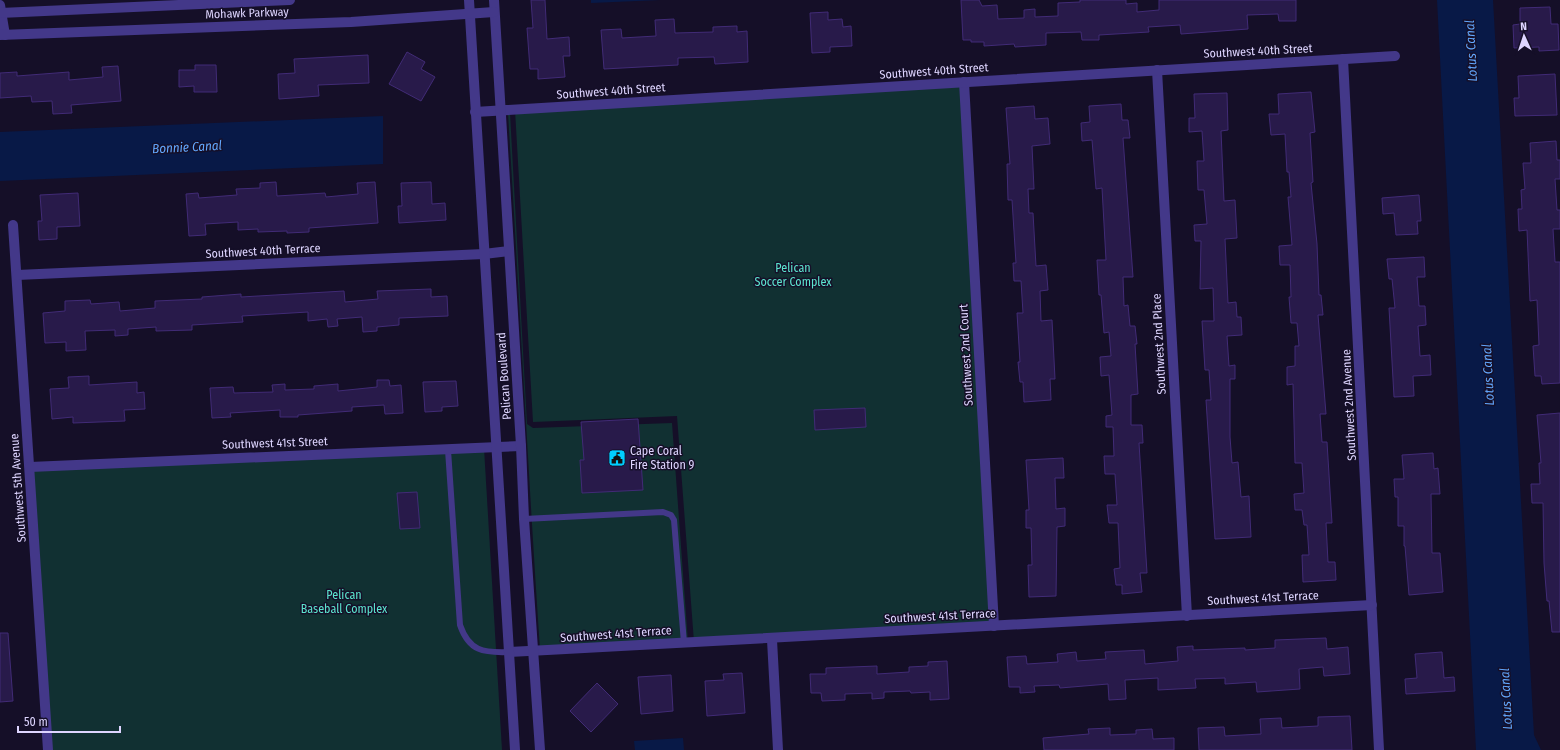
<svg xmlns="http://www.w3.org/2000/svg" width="1560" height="750" font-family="'Fira Sans Condensed',sans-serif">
	<rect width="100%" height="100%" fill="#150f28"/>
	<g fill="#113032">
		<polygon points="964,82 994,626 694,642 677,416 533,422 515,110"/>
		<path d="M508 113H510L527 424 533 428 672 423 688 642 540 650C528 471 519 292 508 113Z"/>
		<polygon points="484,448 502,750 48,750 30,467"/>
	</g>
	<g fill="#081947">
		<polygon points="591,0 660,0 591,3"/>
		<polygon points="1437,0 1493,0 1534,735 1541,750 1476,750"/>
		<polygon points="383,116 383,164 0,181 0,132"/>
		<polygon points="683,738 684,750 635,750 634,741"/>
	</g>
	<g fill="#281a4a" stroke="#412b76">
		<polygon points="531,0 545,0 547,39 569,37 570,56 563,56 565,77 538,79 538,69 530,69 527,28 533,28"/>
		<polygon points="961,0 979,0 982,6 997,5 998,19 1024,18 1024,10 1035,9 1035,17 1058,16 1058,3 1080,2 1080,0 1126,0 1126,4 1137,3 1137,12 1159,10 1159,0 1296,0 1296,21 1279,21 1278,14 1247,15 1248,29 1181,34 1180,25 1148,27 1149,32 1099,35 1099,40 1082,40 1081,32 1046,33 1046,45 1015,47 1014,44 984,46 984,42 971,42 971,40 963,40"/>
		<polygon points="1550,7 1551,24 1558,24 1559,50 1539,51 1539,47 1514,48 1513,25 1520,24 1520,8"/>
		<polygon points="828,12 828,20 842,19 843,27 851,26 852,46 830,47 830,52 812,53 810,13"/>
		<polygon points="674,19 675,33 713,32 713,27 737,26 737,32 747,31 748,62 715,64 714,57 678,58 678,65 604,69 601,30 621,29 622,38 656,36 655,20"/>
		<polygon points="407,52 425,62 421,69 435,77 421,101 389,84"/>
		<polygon points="368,55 369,83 318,85 319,96 279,99 278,74 295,73 294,59"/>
		<polygon points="195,65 216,65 217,92 194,92 194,86 179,87 179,70 195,70"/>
		<polygon points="118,66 121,101 71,105 72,113 53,114 52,101 32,102 31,96 0,98 0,73 17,72 17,76 69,72 69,80 103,77 102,67"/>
		<polygon points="1555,74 1557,115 1515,116 1514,98 1519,98 1518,76"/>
		<polygon points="1311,92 1315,132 1310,133 1313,182 1311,183 1317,244 1319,295 1321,295 1323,315 1318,315 1326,414 1320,414 1322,442 1327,442 1332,523 1326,523 1328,562 1335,562 1336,580 1303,582 1302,555 1309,555 1307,525 1304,525 1302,510 1295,510 1294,494 1304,493 1302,463 1295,463 1293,384 1287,385 1287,367 1295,366 1295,346 1299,346 1297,323 1291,323 1289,297 1291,297 1290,265 1280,265 1279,246 1292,245 1288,197 1291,197 1289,172 1287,172 1285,134 1271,135 1269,114 1279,114 1278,94"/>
		<polygon points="1227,93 1228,130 1221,131 1224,201 1235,200 1237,238 1225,239 1228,303 1236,302 1237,317 1241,317 1242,335 1227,336 1229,366 1235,365 1235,379 1230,379 1230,437 1232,463 1238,462 1241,497 1249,496 1251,537 1215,539 1206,400 1211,400 1209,370 1205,370 1202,321 1214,321 1213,288 1200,289 1201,241 1195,241 1194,225 1207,224 1204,190 1198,190 1197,161 1204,161 1202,131 1189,132 1189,118 1195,118 1194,94"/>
		<polygon points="1121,104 1122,120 1128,120 1130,138 1123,138 1133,277 1123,277 1124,306 1128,305 1130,326 1135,326 1137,344 1135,344 1138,394 1131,395 1131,425 1142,425 1143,443 1139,443 1147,573 1140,573 1142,592 1122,594 1122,585 1116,585 1114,569 1120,568 1118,523 1109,523 1107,505 1117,505 1115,474 1105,474 1104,456 1114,456 1113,427 1106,427 1106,416 1112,415 1109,375 1101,376 1100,357 1111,356 1109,332 1104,333 1101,295 1099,295 1097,260 1106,260 1102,188 1096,189 1092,140 1082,141 1081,123 1090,122 1089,106"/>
		<polygon points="1034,106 1035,119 1048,118 1050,144 1032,146 1034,189 1028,189 1029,213 1033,213 1036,266 1046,265 1048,290 1040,291 1041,321 1052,320 1055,379 1050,379 1051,400 1024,402 1023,382 1020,382 1018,362 1020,362 1017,313 1023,313 1021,281 1014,281 1013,263 1016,263 1012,200 1008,200 1007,164 1010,164 1006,108"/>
		<polygon points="1556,141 1557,160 1560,160 1560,179 1555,179 1557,210 1560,210 1560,229 1553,229 1555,262 1560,262 1560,383 1542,384 1541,376 1535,376 1533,346 1539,345 1537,300 1530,301 1527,230 1519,231 1518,209 1522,209 1521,190 1525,189 1523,163 1531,163 1530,143"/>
		<polygon points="276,182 277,196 325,193 326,197 358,194 357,183 375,182 378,223 309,228 309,232 287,233 287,231 258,232 258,229 238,230 238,222 205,224 206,235 189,236 186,194 198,193 199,198 237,195 236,189 260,188 260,183"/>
		<polygon points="431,182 432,204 445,203 446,220 399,223 398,206 402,206 401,183"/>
		<polygon points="78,193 80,226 57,227 57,239 39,240 38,221 42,221 40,195"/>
		<polygon points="1419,195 1421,221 1417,221 1418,234 1396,235 1394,213 1383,214 1382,198"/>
		<polygon points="1424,257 1425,277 1417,277 1419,306 1425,306 1426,325 1418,326 1420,356 1430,355 1431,375 1413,376 1414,396 1394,397 1389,308 1395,308 1392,279 1389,279 1387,259"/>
		<polygon points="431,289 431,297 447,296 448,316 399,318 399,325 377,327 377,331 363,332 362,317 337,319 338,326 328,327 327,319 308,321 308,312 242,316 243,322 192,325 192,330 156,331 156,327 128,329 128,335 115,336 115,330 85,331 86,350 66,351 66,342 45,343 43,313 65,311 65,301 90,300 91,304 119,302 120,311 155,308 155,301 202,299 202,297 241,294 241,297 344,291 345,302 378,299 377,291"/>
		<polygon points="89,376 89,385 137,382 137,393 144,392 145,409 124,410 125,421 73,423 73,417 52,419 50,389 69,388 68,377"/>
		<polygon points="377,380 389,380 390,386 401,385 403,413 385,414 384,405 352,407 352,411 298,415 298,417 280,417 280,410 230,413 231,417 212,418 210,388 233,387 234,393 273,392 272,385 285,384 285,390 314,389 314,386 338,384 338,391 377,387"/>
		<polygon points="456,381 458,406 442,407 442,411 425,412 423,382"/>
		<polygon points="865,408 866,427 815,430 814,410"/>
		<polygon points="1560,413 1560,632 1552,632 1549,601 1547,601 1544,563 1543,503 1532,503 1531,484 1540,484 1539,463 1541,463 1537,415"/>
		<polygon points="638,419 643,490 582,493 580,460 584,460 581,422"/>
		<polygon points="1433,453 1434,469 1438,468 1440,494 1431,494 1432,553 1440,553 1443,592 1409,595 1405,546 1404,546 1404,526 1398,526 1398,497 1395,497 1394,479 1404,479 1402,455"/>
		<polygon points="1063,458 1064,478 1055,478 1056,509 1065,508 1065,526 1057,527 1056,596 1029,597 1028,565 1032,565 1031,528 1026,528 1026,510 1029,510 1026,460"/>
		<polygon points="417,492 420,528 400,529 397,493"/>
		<polygon points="0,633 8,633 13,701 0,702"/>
		<polygon points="1326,638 1327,649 1348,647 1350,674 1324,676 1323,667 1299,669 1300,689 1257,692 1256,682 1225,684 1225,678 1195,679 1196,688 1158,690 1158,678 1125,680 1126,699 1109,700 1108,684 1060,688 1059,685 1034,686 1035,692 1020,693 1020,687 1009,687 1007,657 1026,656 1027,664 1058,662 1057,654 1076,652 1077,661 1106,659 1105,652 1144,650 1145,664 1178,661 1177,647 1193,646 1193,650 1245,648 1245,650 1275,648 1275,640"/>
		<polygon points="1442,652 1444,678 1454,677 1455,691 1406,694 1405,679 1417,678 1415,654"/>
		<polygon points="947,661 949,699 930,700 930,692 911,693 910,691 884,692 884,698 872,699 872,693 845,694 845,700 822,701 821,693 811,693 810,674 826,674 826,668 877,666 877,674 909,672 909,667 928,666 928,662"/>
		<polygon points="742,673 745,713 707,716 705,681 724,680 723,674"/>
		<polygon points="671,675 673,711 641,714 638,677"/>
		<polygon points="597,683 618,704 591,732 570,711"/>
		<polygon points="1350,716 1352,750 1199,750 1198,728 1224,727 1225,736 1261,734 1260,719 1281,718 1282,728 1318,726 1318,717"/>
		<polygon points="1110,728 1110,735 1136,734 1136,730 1152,729 1153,739 1174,738 1174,750 1044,750 1043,738 1089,734 1088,729"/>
	</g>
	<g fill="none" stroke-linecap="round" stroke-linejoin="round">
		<g stroke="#433889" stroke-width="6">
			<path d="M448 450 460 625C469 651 483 653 509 652"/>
			<polyline points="524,519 663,512 671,515 674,520 684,643"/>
		</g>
		<g stroke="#433889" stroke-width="10">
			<polyline points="0,5 5,35"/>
			<polyline points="1343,59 1379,750"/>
			<polyline points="1157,70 1187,616"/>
			<polyline points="964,82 994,626"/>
			<polyline points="475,112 1395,56"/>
			<polyline points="13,225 48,750"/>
			<polyline points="17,275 484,254 509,251"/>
			<polyline points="30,467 521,446"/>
			<polyline points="772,640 778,750"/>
			<path d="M509 652C797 637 1085 621 1372 605"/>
		</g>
		<g stroke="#433889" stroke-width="10">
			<polyline points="469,0 515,750"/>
			<polyline points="494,0 521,446 524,519 540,750"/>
			<polyline points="0,13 290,0"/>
			<polyline points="0,35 351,22 494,12"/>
		</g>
	</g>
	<defs>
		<g id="civic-square" transform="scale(0.9)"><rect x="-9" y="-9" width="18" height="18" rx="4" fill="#01ceff" stroke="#150f28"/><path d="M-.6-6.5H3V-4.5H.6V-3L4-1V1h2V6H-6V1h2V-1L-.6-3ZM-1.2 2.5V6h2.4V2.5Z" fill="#111"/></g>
	</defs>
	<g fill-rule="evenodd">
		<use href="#civic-square" x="617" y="458"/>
	</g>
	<g text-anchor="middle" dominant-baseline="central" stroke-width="3" stroke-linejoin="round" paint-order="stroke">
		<g font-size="12" fill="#ded5ff" stroke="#150f28">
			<text transform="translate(247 13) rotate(-2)">Mohawk Parkway</text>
			<text transform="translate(1258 51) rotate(-3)">Southwest 40th Street</text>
			<text transform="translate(934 71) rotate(-4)">Southwest 40th Street</text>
			<text transform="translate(611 91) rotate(-4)">Southwest 40th Street</text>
			<text transform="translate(263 251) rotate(-3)">Southwest 40th Terrace</text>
			<text transform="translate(1159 344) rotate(-93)">Southwest 2nd Place</text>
			<text transform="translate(966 355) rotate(-93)">Southwest 2nd Court</text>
			<text transform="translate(504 376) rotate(-94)">Pelican Boulevard</text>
			<text transform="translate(1349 405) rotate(-93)">Southwest 2nd Avenue</text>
			<text transform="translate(275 443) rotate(-2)">Southwest 41st Street</text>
			<text transform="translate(18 488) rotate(-94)">Southwest 5th Avenue</text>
			<text transform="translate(1263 598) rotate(-3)">Southwest 41st Terrace</text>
			<text transform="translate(940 616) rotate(-3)">Southwest 41st Terrace</text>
			<text transform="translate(616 634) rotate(-4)">Southwest 41st Terrace</text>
		</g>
		<g font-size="12" fill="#5ce5cf" stroke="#150f28">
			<text x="793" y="268">Pelican<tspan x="793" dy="14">Soccer Complex</tspan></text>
			<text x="344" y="595">Pelican<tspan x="344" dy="14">Baseball Complex</tspan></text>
		</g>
		<g font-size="12" fill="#ded5ff" stroke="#150f28" text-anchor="start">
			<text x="630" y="451">Cape Coral<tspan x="630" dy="14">Fire Station 9</tspan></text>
		</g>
		<g font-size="13" font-style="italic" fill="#63a8ff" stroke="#150f28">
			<text transform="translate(1471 51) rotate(-93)">Lotus Canal</text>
			<text transform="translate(187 147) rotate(-3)">Bonnie Canal</text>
			<text transform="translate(1488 375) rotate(-93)">Lotus Canal</text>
			<text transform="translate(1506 699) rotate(-93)">Lotus Canal</text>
		</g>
	</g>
	<g transform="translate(1524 36) rotate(357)" stroke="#150f28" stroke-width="3" paint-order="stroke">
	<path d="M0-3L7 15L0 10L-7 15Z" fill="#ded5ff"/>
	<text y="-6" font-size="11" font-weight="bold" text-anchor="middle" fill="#ded5ff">N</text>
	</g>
	<path d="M18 726v6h102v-6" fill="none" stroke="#ded5ff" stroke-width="2"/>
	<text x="24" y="726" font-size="12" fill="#ded5ff" stroke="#150f28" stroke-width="3" paint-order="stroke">50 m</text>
</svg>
